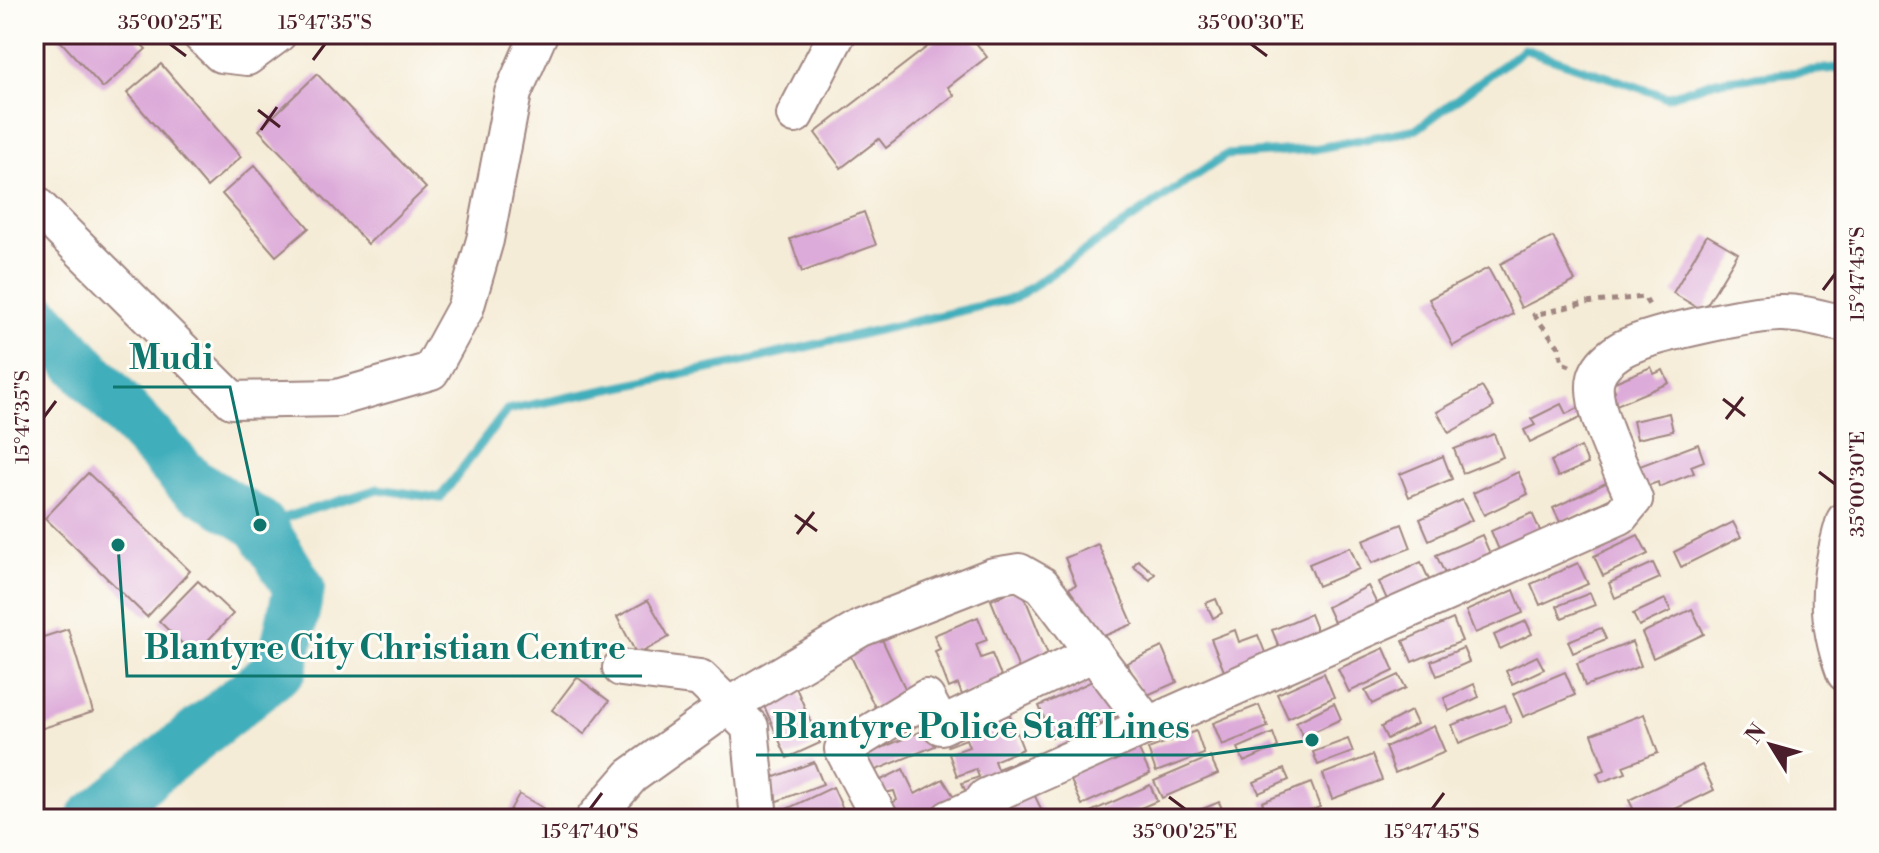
<svg xmlns="http://www.w3.org/2000/svg" width="1879" height="853" font-family="'Libre Bodoni',serif">
	<rect width="100%" height="100%" fill="#fdfcf7"/>
	<filter id="ink" filterUnits="userSpaceOnUse"><feTurbulence type="fractalNoise" baseFrequency=".0125" numOctaves="2"/><feDisplacementMap in="SourceGraphic" scale="16" xChannelSelector="R" yChannelSelector="G"/><feConvolveMatrix kernelMatrix="1 2 1 2 8 2 1 2 1" color-interpolation-filters="sRGB"/></filter>
	<filter id="wash" filterUnits="userSpaceOnUse"><feTurbulence type="fractalNoise" baseFrequency=".006" numOctaves="4" result="noise"/><feDisplacementMap in="SourceGraphic" scale="32" xChannelSelector="R" yChannelSelector="G"/><feGaussianBlur stdDeviation="1.8" result="paint"/><feColorMatrix in="noise" values="0 0 0 0 0 0 0 0 0 0 0 0 0 0 0 0 0 1.4 0 .05"/><feComposite in="paint" operator="in"/></filter>
	<g filter="url(#wash)">
		<rect width="100%" height="100%" fill="#f5ecd7"/>
		<g fill="none" stroke-linecap="round" stroke-linejoin="round">
			<polyline stroke="#3faebb" stroke-width="9" points="260,525 378,489 440,498 507,410 737,363 1015,298 1226,155 1314,149 1417,129 1524,49 1667,97 1716,81 1845,67"/>
			<polyline stroke="#3faebb" stroke-width="52" points="34,314 191,483 260,525 299,588 282,667 92,819"/>
		</g>
		<g id="blocks">
			<g fill="#ddabd9">
				<polygon points="54,34 132,34 146,49 103,88"/>
				<polygon points="944,34 969,34 987,57 948,87 954,95 886,148 879,139 841,168 815,133"/>
				<polygon points="161,64 241,157 207,187 127,93"/>
				<polygon points="317,74 426,188 368,244 259,130"/>
				<polygon points="255,165 309,228 276,256 222,194"/>
				<polygon points="864,212 876,245 802,272 790,239"/>
				<polygon points="1707,235 1738,253 1703,311 1673,293"/>
				<polygon points="1553,237 1575,281 1521,308 1500,264"/>
				<polygon points="1488,268 1513,314 1453,346 1429,299"/>
				<polygon points="1651,367 1654,374 1663,370 1669,383 1607,409 1602,396 1615,391 1612,383"/>
				<polygon points="1482,387 1494,407 1449,433 1437,412"/>
				<polygon points="1561,404 1566,414 1578,408 1582,417 1530,442 1524,430 1535,425 1531,419"/>
				<polygon points="1669,413 1673,431 1637,439 1633,421"/>
				<polygon points="1494,434 1503,457 1463,473 1454,449"/>
				<polygon points="1698,444 1704,461 1691,466 1694,473 1659,487 1658,482 1644,487 1637,467"/>
				<polygon points="1581,447 1588,464 1558,477 1551,461"/>
				<polygon points="1443,456 1452,479 1409,497 1400,474"/>
				<polygon points="1518,472 1528,494 1484,515 1473,493"/>
				<polygon points="88,473 190,571 147,617 45,518"/>
				<polygon points="1614,479 1620,494 1560,522 1553,508"/>
				<polygon points="1462,500 1472,520 1429,540 1420,519"/>
				<polygon points="1532,513 1541,533 1499,550 1491,531"/>
				<polygon points="1733,522 1741,537 1681,567 1674,552"/>
				<polygon points="1402,524 1411,548 1372,563 1363,540"/>
				<polygon points="1482,535 1491,556 1446,576 1436,555"/>
				<polygon points="1638,535 1648,554 1603,576 1594,556"/>
				<polygon points="1098,544 1133,624 1099,638 1084,623 1069,588 1076,585 1065,558"/>
				<polygon points="1350,547 1359,569 1318,586 1309,564"/>
				<polygon points="1138,560 1155,574 1150,580 1133,566"/>
				<polygon points="1421,562 1431,584 1389,604 1379,582"/>
				<polygon points="1578,563 1588,584 1540,605 1531,584"/>
				<polygon points="1653,563 1660,578 1615,598 1609,583"/>
				<polygon points="198,581 233,614 194,655 159,621"/>
				<polygon points="1368,586 1379,608 1337,629 1327,607"/>
				<polygon points="1021,588 1049,657 1019,669 991,600"/>
				<polygon points="1514,590 1523,613 1475,633 1466,611"/>
				<polygon points="1590,593 1595,605 1562,618 1557,606"/>
				<polygon points="1216,599 1222,613 1213,618 1206,603"/>
				<polygon points="1665,599 1671,611 1639,626 1633,614"/>
				<polygon points="648,600 669,637 637,655 617,617"/>
				<polygon points="1692,609 1704,634 1653,658 1642,633"/>
				<polygon points="1310,614 1319,637 1281,652 1272,630"/>
				<polygon points="978,617 987,640 976,644 981,658 992,654 1002,678 962,695 958,684 949,688 935,651 940,649 934,635"/>
				<polygon points="1453,619 1462,641 1412,662 1403,641"/>
				<polygon points="1526,621 1532,634 1500,649 1494,635"/>
				<polygon points="1601,628 1606,639 1573,653 1568,641"/>
				<polygon points="68,629 93,712 34,731 34,640"/>
				<polygon points="1235,630 1239,642 1258,635 1268,660 1226,676 1211,639"/>
				<polygon points="878,631 912,703 880,718 846,646"/>
				<polygon points="1632,642 1641,666 1585,686 1577,663"/>
				<polygon points="1162,647 1177,682 1143,697 1127,663"/>
				<polygon points="1384,648 1394,671 1349,692 1338,669"/>
				<polygon points="1463,648 1469,662 1437,676 1431,661"/>
				<polygon points="1537,656 1544,669 1512,684 1506,671"/>
				<polygon points="1565,672 1575,695 1523,717 1513,694"/>
				<polygon points="1324,673 1334,697 1288,718 1277,694"/>
				<polygon points="1105,675 1121,709 1098,719 1100,724 1119,715 1127,730 1062,760 1055,746 1089,730 1086,722 1052,737 1039,706"/>
				<polygon points="1399,675 1406,688 1372,704 1365,691"/>
				<polygon points="791,676 820,743 787,758 757,690"/>
				<polygon points="577,677 609,701 584,734 552,710"/>
				<polygon points="1474,684 1479,697 1449,711 1444,698"/>
				<polygon points="1005,703 1023,749 994,761 997,769 1023,759 1029,774 968,797 962,783 979,777 976,769 957,776 949,754 969,747 966,739 948,746 941,727"/>
				<polygon points="1334,703 1341,719 1303,737 1296,722"/>
				<polygon points="1259,705 1268,727 1222,745 1213,723"/>
				<polygon points="1505,705 1511,722 1459,743 1452,725"/>
				<polygon points="1411,711 1417,724 1387,739 1381,727"/>
				<polygon points="1644,714 1658,753 1623,766 1626,773 1601,782 1597,773 1605,770 1592,734"/>
				<polygon points="1434,726 1445,752 1395,773 1385,747"/>
				<polygon points="927,729 935,746 869,773 862,756"/>
				<polygon points="1196,731 1204,754 1156,772 1148,749"/>
				<polygon points="1273,733 1278,747 1244,762 1238,748"/>
				<polygon points="1348,739 1353,752 1318,765 1313,752"/>
				<polygon points="1136,744 1150,774 1082,805 1068,774"/>
				<polygon points="1372,755 1382,780 1332,799 1323,774"/>
				<polygon points="1210,757 1218,774 1162,798 1154,781"/>
				<polygon points="814,762 823,784 772,803 764,781"/>
				<polygon points="1702,765 1714,790 1655,819 1638,819 1629,800"/>
				<polygon points="903,769 915,794 943,779 956,800 936,819 890,819 885,807 897,800 894,791 880,794 875,783"/>
				<polygon points="1284,769 1289,780 1259,793 1254,782"/>
				<polygon points="1311,783 1320,807 1290,819 1269,819 1262,802"/>
				<polygon points="1150,785 1157,801 1115,819 1090,819 1088,813"/>
				<polygon points="833,787 843,809 821,819 775,819 774,815"/>
				<polygon points="1032,790 1046,819 996,819 992,810"/>
				<polygon points="519,794 545,809 539,819 505,819"/>
				<polygon points="1219,802 1223,811 1196,819 1193,813"/>
				<polygon points="1248,812 1251,819 1230,819"/>
			</g>
		</g>
	</g>
	<g filter="url(#ink)">
		<use href="#blocks" fill-opacity="0" stroke="#a08681" stroke-width="2"/>
		<g fill="none" stroke-linecap="round" stroke-linejoin="round">
			<g stroke="#a08681" stroke-width="40">
				<g id="minor">
					<polyline points="200,34 221,54 247,57 278,34"/>
					<polyline points="795,115 837,34"/>
					<polyline points="34,203 232,400 337,398 431,371 465,309 485,240 513,93 539,34"/>
					<path d="M1845 520C1828 577 1824 617 1845 673"/>
					<polyline points="621,668 700,678 750,727 759,819"/>
					<polyline points="594,819 631,776 728,706 861,628 994,576 1019,572 1042,585 1148,725"/>
					<polyline points="880,819 843,749 926,698 941,726 1094,653"/>
					<path d="M949 819 980 805 986 797 1620 516 1634 499C1623 471 1588 406 1596 378 1599 367 1610 357 1619 351 1643 335 1748 314 1779 313 1801 312 1824 320 1845 324"/>
				</g>
			</g>
			<polyline stroke="#a08681" stroke-width="5" stroke-dasharray="6 6" stroke-linecap="butt" points="1570,366 1562,363 1559,347 1534,315 1585,303 1644,297 1649,305"/>
			<use href="#minor" stroke="#fff" stroke-width="36"/>
		</g>
	</g>
	<path fill="none" stroke="#4a1f2b" stroke-width="3" d="M170 44 186 56M1251 44 1267 56M313 60 325 44M258 110 280 127M261 130 277 107M1823 290 1835 274M1723 399 1745 416M44 417 56 401M1726 419 1743 397M1819 472 1835 484M795 515 817 531M797 534 814 512M1169 797 1185 809M590 809 602 793M1432 809 1444 793"/>
	<path fill="none" stroke="#0f766e" stroke-width="3" d="M260 525L230 387H113M118 545L127 676H642M1312 740L1206 755H756"/>
	<g fill="#0f766e" stroke="#fdfcf7" stroke-width="3">
		<circle cx="260" cy="525" r="8"/>
		<circle cx="118" cy="545" r="8"/>
		<circle cx="1312" cy="740" r="8"/>
	</g>
	<g font-size="34" text-anchor="middle" font-weight="bold" fill="#0f766e" stroke="#fdfcf7" stroke-width="6" stroke-linejoin="round" paint-order="stroke">
		<text x="171" y="369">Mudi</text>
		<text x="385" y="659">Blantyre City Christian Centre</text>
		<text x="981" y="738">Blantyre Police Staff Lines</text>
	</g>
	<rect width="1879" height="853" fill="none" stroke="#fdfcf7" stroke-width="88"/>
	<g transform="translate(1771 745) rotate(307)" stroke="#fdfcf7" stroke-width="6" paint-order="stroke">
	<path d="M0-6L14 30L0 20L-14 30Z" fill="#4a1f2b"/>
	<text y="-12" font-size="22" font-weight="bold" text-anchor="middle" fill="#4a1f2b">N</text>
	</g>
	<rect x="44" y="44" width="1791" height="765" fill="none" stroke="#4a1f2b" stroke-width="3"/>
	<g font-size="20" text-anchor="middle" fill="#4a1f2b">
		<text x="170" y="29">35°00'25"E</text>
		<text x="325" y="29">15°47'35"S</text>
		<text x="1251" y="29">35°00'30"E</text>
		<text transform="translate(1857 274) rotate(-90)" y="7">15°47'45"S</text>
		<text transform="translate(22 417) rotate(-90)" y="7">15°47'35"S</text>
		<text transform="translate(1857 484) rotate(-90)" y="7">35°00'30"E</text>
		<text x="590" y="838">15°47'40"S</text>
		<text x="1185" y="838">35°00'25"E</text>
		<text x="1432" y="838">15°47'45"S</text>
	</g>
</svg>
